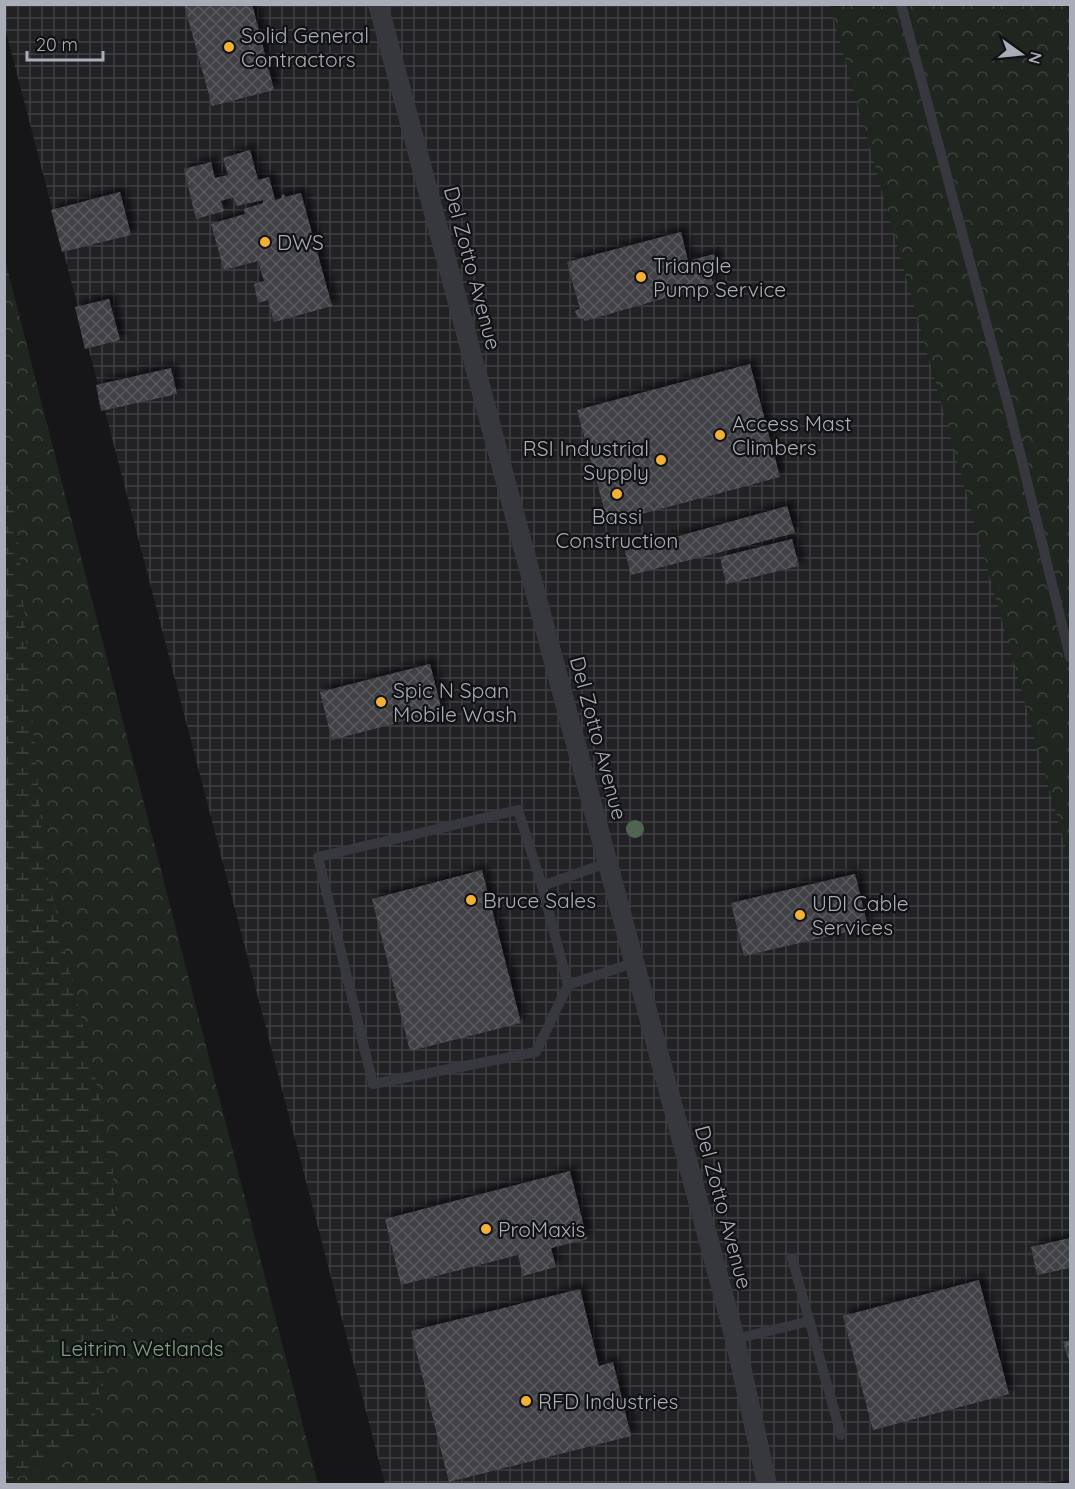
<svg xmlns="http://www.w3.org/2000/svg" width="1075" height="1489" font-family="Quicksand,sans-serif">
	<defs>
		<pattern id="industrial-grid" width="8" height="8" patternUnits="userSpaceOnUse" patternTransform="scale(1.5)"><rect width="8" height="8" fill="#222225"/><path d="M0 4h8M4 0v8" fill="none" stroke="#3f3f43"/></pattern>
		<pattern id="forest-crowns" width="20" height="18" patternUnits="userSpaceOnUse" patternTransform="scale(1.5)"><rect width="20" height="18" fill="#1e261f"/><path d="M2 6a3 3 0 1 1 6 0M12 15a3 3 0 1 1 6 0" fill="none" stroke="#3c433d"/></pattern>
		<pattern id="wetland-marsh" width="20" height="14" patternUnits="userSpaceOnUse" patternTransform="scale(1.5)"><rect width="20" height="14" fill="#1e261f"/><path d="M1 5h8M5 5V1M11 12h8M15 12V8" fill="none" stroke="#3c433d"/></pattern>
		<pattern id="building-cross-hatch" width="8" height="8" patternUnits="userSpaceOnUse" patternTransform="scale(1.5)"><rect width="8" height="8" fill="#404145"/><path d="M0 0l8 8M0 8l8-8" fill="none" stroke="#595a5e"/></pattern>
		<filter id="shadow"><feDropShadow dx="5.5" dy="-5.5" stdDeviation="3" flood-color="#0009"/></filter>
	</defs>
	<rect width="100%" height="100%" fill="#161618"/>
	<polygon fill="url(#industrial-grid)" points="4,5 830,5 1070,863 1070,1480 1035,1484 385,1484 5,28"/>
	<g fill="url(#forest-crowns)">
		<polygon points="830,5 1070,5 1070,863"/>
		<polygon points="5,260 318,1484 5,1484"/>
	</g>
	<polygon fill="url(#wetland-marsh)" points="5,481 15,501 44,861 111,1145 121,1291 93,1423 39,1472 5,1480"/>
	<g fill="url(#building-cross-hatch)" filter="url(#shadow)">
		<polygon points="184,4 252,4 274,90 212,106"/>
		<polygon points="250,150 258,180 269,177 275,200 282,198 281,195 284,194 285,197 301,193 332,306 274,322 268,300 258,303 254,284 264,281 258,261 224,270 211,224 245,214 244,209 263,203 263,200 236,206 234,197 221,201 224,211 196,219 184,169 211,162 215,178 228,175 223,158"/>
		<polygon points="120,192 131,235 62,252 51,210"/>
		<polygon points="681,232 688,261 714,254 718,267 709,270 713,284 585,321 583,318 578,319 575,311 580,309 567,262"/>
		<polygon points="109,299 120,340 85,349 75,307"/>
		<polygon points="750,364 780,477 608,523 577,410"/>
		<polygon points="171,368 177,394 101,411 96,385"/>
		<polygon points="787,506 795,533 631,575 625,551"/>
		<polygon points="792,539 799,566 726,584 720,557"/>
		<polygon points="430,664 442,711 332,740 320,692"/>
		<polygon points="482,870 521,1023 410,1051 372,899"/>
		<polygon points="855,874 868,927 744,956 731,903"/>
		<polygon points="570,1171 587,1239 551,1248 556,1267 523,1276 518,1255 401,1285 385,1219"/>
		<polygon points="1070,1238 1070,1268 1037,1275 1031,1247"/>
		<polygon points="979,1280 1009,1394 873,1430 843,1316"/>
		<polygon points="580,1289 599,1366 613,1362 631,1436 449,1482 411,1331"/>
		<polygon points="1070,1340 1070,1364 1063,1342"/>
	</g>
	<g fill="none" stroke-linecap="round" stroke-linejoin="round">
		<g stroke="#37383d" stroke-width="10">
			<polyline points="901,4 1011,416 1070,657"/>
			<polyline points="607,863 542,886 518,810 318,857 373,1084 536,1052 568,985 633,963"/>
			<polyline points="542,886 568,985"/>
			<polyline points="792,1258 841,1435"/>
			<polyline points="735,1339 810,1321"/>
		</g>
		<polyline stroke="#37383d" stroke-width="20" points="378,4 735,1339 767,1484"/>
	</g>
	<circle fill="#506452" cx="635" cy="829" r="9"/>
	<g fill="#f2b134" stroke="#111113" stroke-width="2">
		<circle cx="229" cy="47" r="6"/>
		<circle cx="265" cy="242" r="6"/>
		<circle cx="641" cy="277" r="6"/>
		<circle cx="720" cy="435" r="6"/>
		<circle cx="661" cy="460" r="6"/>
		<circle cx="617" cy="494" r="6"/>
		<circle cx="381" cy="702" r="6"/>
		<circle cx="471" cy="900" r="6"/>
		<circle cx="800" cy="915" r="6"/>
		<circle cx="486" cy="1229" r="6"/>
		<circle cx="526" cy="1401" r="6"/>
	</g>
	<g text-anchor="middle" dominant-baseline="central" stroke-width="4.5" stroke-linejoin="round" paint-order="stroke">
		<g font-size="21" fill="#a8adb8" stroke="#111113" text-anchor="start">
			<text x="241" y="35">Solid General<tspan x="241" dy="24">Contractors</tspan></text>
			<text x="277" y="242">DWS</text>
			<text x="653" y="265">Triangle<tspan x="653" dy="24">Pump Service</tspan></text>
			<text x="732" y="423">Access Mast<tspan x="732" dy="24">Climbers</tspan></text>
			<text x="649" y="448" text-anchor="end">RSI Industrial<tspan x="649" dy="24">Supply</tspan></text>
			<text x="617" y="516" text-anchor="middle">Bassi<tspan x="617" dy="24">Construction</tspan></text>
			<text x="393" y="690">Spic N Span<tspan x="393" dy="24">Mobile Wash</tspan></text>
			<text x="483" y="900">Bruce Sales</text>
			<text x="812" y="903">UDI Cable<tspan x="812" dy="24">Services</tspan></text>
			<text x="498" y="1229">ProMaxis</text>
			<text x="538" y="1401">RFD Industries</text>
		</g>
		<g font-size="21" fill="#a8adb8" stroke="#111113">
			<text transform="translate(473 268) rotate(75)">Del Zotto Avenue</text>
			<text transform="translate(599 738) rotate(75)">Del Zotto Avenue</text>
			<text transform="translate(724 1207) rotate(75)">Del Zotto Avenue</text>
		</g>
		<g font-size="21" fill="#7fa381" stroke="#111113">
			<text x="142" y="1348">Leitrim Wetlands</text>
		</g>
	</g>
	<rect width="1075" height="1489" fill="none" stroke="#a8adb8" stroke-width="12"/>
	<g transform="translate(1021 54) rotate(105)" stroke="#111113" stroke-width="4.5" paint-order="stroke">
	<path d="M0-4.5L10 22L0 15L-10 22Z" fill="#a8adb8"/>
	<text y="-9" font-size="16" font-weight="bold" text-anchor="middle" fill="#a8adb8">N</text>
	</g>
	<path d="M27 51v9h76v-9" fill="none" stroke="#a8adb8" stroke-width="3"/>
	<text x="36" y="51" font-size="18" fill="#a8adb8" stroke="#111113" stroke-width="4.5" paint-order="stroke">20 m</text>
</svg>
